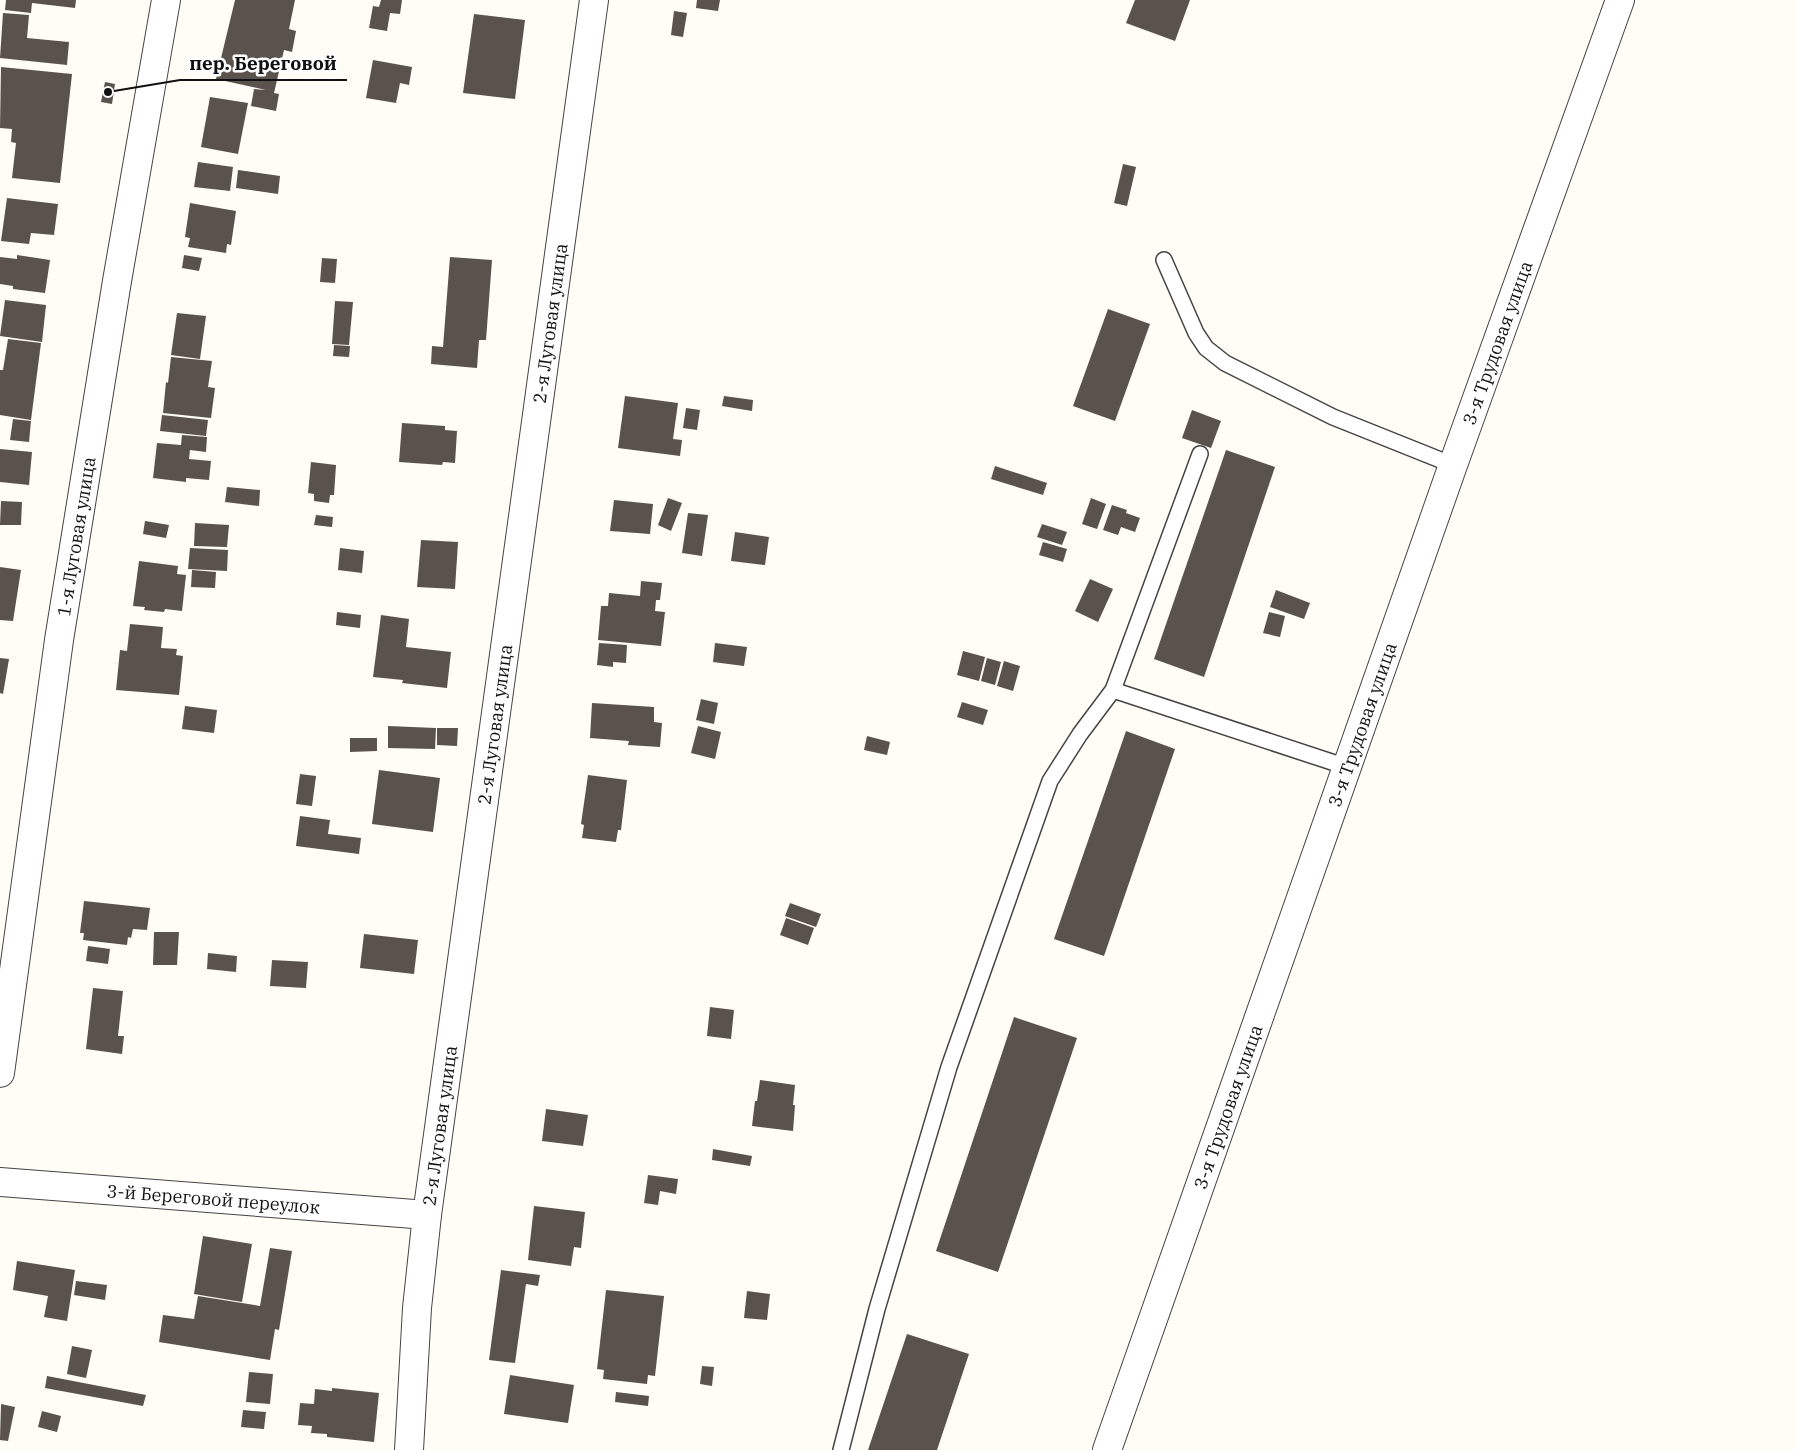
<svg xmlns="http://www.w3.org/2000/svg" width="1797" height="1450" font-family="'IBM Plex Serif',serif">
	<rect width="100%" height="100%" fill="#fffdf5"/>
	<g fill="#5a524d">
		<polygon points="6,0 76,0 75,8 32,3 31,13 5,10"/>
		<polygon points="235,0 295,0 289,29 296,31 292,52 284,50 274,93 279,94 276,111 251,106 254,89 266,90 216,79"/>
		<polygon points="381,0 402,0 400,14 390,13 387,31 369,28 373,6 379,7"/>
		<polygon points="697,0 720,0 718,11 696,8"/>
		<polygon points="1135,0 1190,0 1175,41 1126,23"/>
		<polygon points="674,11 687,13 683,37 671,35"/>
		<polygon points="3,13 29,15 27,38 69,42 67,65 0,58"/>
		<polygon points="474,14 525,20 515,99 463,93"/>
		<polygon points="373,60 412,67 409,85 400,83 396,103 366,98"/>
		<polygon points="1,67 72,74 60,183 12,178 16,143 11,142 12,129 0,128"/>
		<polygon points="105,82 115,84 112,104 101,102"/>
		<polygon points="210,97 248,103 238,154 201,147"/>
		<polygon points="198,162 233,167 230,191 194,187"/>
		<polygon points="1123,164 1136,167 1127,206 1114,203"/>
		<polygon points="238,170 280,176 278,194 236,188"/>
		<polygon points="7,198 58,204 54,235 31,233 29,244 1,241"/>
		<polygon points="190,203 236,211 231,245 227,244 226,253 188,247 190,238 185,237"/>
		<polygon points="17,255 50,260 45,293 13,289 13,286 0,284 0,257 17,259"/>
		<polygon points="184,255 202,258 199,271 182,268"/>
		<polygon points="450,257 492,260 486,340 479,340 477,368 431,364 432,346 443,347"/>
		<polygon points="322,258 337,259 335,283 320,282"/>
		<polygon points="5,300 46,305 42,342 0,336"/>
		<polygon points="335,301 353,302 349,345 332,344"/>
		<polygon points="1108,309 1150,324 1115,421 1073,406"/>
		<polygon points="177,313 206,316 200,359 171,355"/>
		<polygon points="8,339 41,343 31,420 0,415 0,370 3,370"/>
		<polygon points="334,345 350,346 349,357 333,356"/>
		<polygon points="171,357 212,361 208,387 215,388 211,418 163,413 166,382 168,383"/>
		<polygon points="625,396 678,403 673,439 682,440 680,456 618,448"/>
		<polygon points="724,396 753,400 752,411 722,406"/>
		<polygon points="686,408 700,410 697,430 683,428"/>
		<polygon points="1192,410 1221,421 1211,448 1182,438"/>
		<polygon points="162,415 208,420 206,436 160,431"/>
		<polygon points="13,419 31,421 29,442 10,440"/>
		<polygon points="402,423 445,426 445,430 457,431 455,463 443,462 442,465 399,462"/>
		<polygon points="182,435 207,437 206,452 190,450 189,459 211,461 209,480 186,478 186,482 153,478 157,443 181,445"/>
		<polygon points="0,449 32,452 29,485 0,482"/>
		<polygon points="1226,450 1275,467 1204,677 1154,659"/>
		<polygon points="311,462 336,465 334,495 330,495 329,503 314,501 314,494 308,493"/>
		<polygon points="995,466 1047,483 1043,495 991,479"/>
		<polygon points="227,487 260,490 259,506 225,502"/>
		<polygon points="668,498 682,503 671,531 658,525"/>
		<polygon points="1091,498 1106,504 1097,529 1082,524"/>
		<polygon points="614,500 653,504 650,534 610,531"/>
		<polygon points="1,501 22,502 21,525 0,525"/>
		<polygon points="1112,505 1127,510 1126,513 1140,518 1135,532 1121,527 1118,535 1103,530"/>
		<polygon points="688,513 708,515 702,556 682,553"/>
		<polygon points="316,515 333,517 332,527 314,525"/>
		<polygon points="145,521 169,525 166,538 143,534"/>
		<polygon points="195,523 229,525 227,547 194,546"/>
		<polygon points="1042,524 1067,532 1062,545 1037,537"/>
		<polygon points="735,532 769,537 765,565 731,561"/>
		<polygon points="421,540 458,542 455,589 417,587"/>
		<polygon points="1043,542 1067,549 1063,562 1039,555"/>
		<polygon points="190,548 228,550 227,571 188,569"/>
		<polygon points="340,548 364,551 362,573 338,570"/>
		<polygon points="139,561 178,566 177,574 186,575 182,611 165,609 164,612 144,610 145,607 133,606"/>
		<polygon points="0,567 21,570 13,621 0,620"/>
		<polygon points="192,570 216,572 215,588 191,587"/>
		<polygon points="1090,579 1113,589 1098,622 1075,611"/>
		<polygon points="641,581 662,583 660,600 656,600 655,611 665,612 661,646 598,640 601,606 608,606 609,593 640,596"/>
		<polygon points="1276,590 1310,603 1304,619 1270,607"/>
		<polygon points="337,612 361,615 360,628 336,625"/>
		<polygon points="1269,612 1285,616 1280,637 1263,633"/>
		<polygon points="381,615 409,619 406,647 451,652 447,688 402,683 403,680 373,677"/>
		<polygon points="130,624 163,627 161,648 177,649 176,655 183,656 179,695 116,690 120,650 127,651"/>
		<polygon points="599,643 627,645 626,663 613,662 613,667 597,665"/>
		<polygon points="715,643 747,647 744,666 713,662"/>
		<polygon points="963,651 985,657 979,681 957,675"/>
		<polygon points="0,658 9,659 3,694 0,693"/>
		<polygon points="987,658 1001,662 995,685 981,681"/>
		<polygon points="1004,661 1020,666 1013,691 997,686"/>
		<polygon points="701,699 718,703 714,724 696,720"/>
		<polygon points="962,702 988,710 983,725 957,717"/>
		<polygon points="592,703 654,707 654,722 662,723 660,747 628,745 629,741 590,738"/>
		<polygon points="185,706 217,710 214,733 182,729"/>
		<polygon points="388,726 436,728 435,749 388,748"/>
		<polygon points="698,726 721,732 715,759 691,753"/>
		<polygon points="437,728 458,728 457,746 437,745"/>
		<polygon points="1126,731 1175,749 1104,956 1054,939"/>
		<polygon points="867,736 890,742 887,755 864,750"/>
		<polygon points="350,738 377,738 377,751 350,752"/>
		<polygon points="379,770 440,778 433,832 372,824"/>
		<polygon points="300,774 316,776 312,806 296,804"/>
		<polygon points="588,775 627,780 621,830 618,830 616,842 582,838 584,825 581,824"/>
		<polygon points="300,816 330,820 328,834 361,838 359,854 296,846"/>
		<polygon points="84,901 150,908 147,930 133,929 131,938 128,937 127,945 83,940 84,933 80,933"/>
		<polygon points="790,903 821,914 816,927 785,916"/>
		<polygon points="786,918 814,928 808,945 780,935"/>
		<polygon points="154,932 179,932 177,965 153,965"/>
		<polygon points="364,934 418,940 414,974 360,968"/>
		<polygon points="88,946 110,949 108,964 86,961"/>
		<polygon points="208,953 237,956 236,972 207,969"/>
		<polygon points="272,960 308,962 306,988 270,986"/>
		<polygon points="93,988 123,991 118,1036 124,1036 122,1054 86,1049"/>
		<polygon points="710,1007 734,1010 731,1039 707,1036"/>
		<polygon points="1014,1017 1077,1038 998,1272 936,1251"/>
		<polygon points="760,1080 795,1085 793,1105 795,1105 793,1131 752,1126 755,1101 757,1101"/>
		<polygon points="546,1109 588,1115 583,1146 542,1141"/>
		<polygon points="713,1149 752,1156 750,1166 712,1160"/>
		<polygon points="648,1175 678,1179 676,1194 660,1191 658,1205 644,1203"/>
		<polygon points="534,1206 585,1212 581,1248 574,1247 571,1266 528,1260"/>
		<polygon points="203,1236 252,1244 242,1302 194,1294"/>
		<polygon points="270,1248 292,1251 279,1330 275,1329 270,1360 159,1342 163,1315 194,1319 198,1296 260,1306"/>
		<polygon points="17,1261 75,1270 67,1321 44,1317 48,1296 13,1290"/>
		<polygon points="501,1270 540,1275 538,1286 526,1284 515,1363 489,1360"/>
		<polygon points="76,1281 107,1285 105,1300 74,1295"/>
		<polygon points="606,1290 664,1296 655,1376 648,1375 647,1384 603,1379 604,1370 597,1369"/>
		<polygon points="747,1291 770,1294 767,1320 744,1318"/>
		<polygon points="907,1334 969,1354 937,1450 868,1450"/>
		<polygon points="72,1346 92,1350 86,1378 67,1374"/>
		<polygon points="702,1366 714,1367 712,1386 700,1384"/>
		<polygon points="249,1372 273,1374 270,1404 246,1402"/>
		<polygon points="510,1375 574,1385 568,1423 504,1414"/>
		<polygon points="47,1376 146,1395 143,1406 45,1388"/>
		<polygon points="332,1388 379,1393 374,1442 327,1437 327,1434 311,1433 312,1426 298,1425 300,1403 314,1404 315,1389 332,1391"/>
		<polygon points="616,1392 649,1396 648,1406 615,1402"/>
		<polygon points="1,1404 15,1407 8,1441 0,1440"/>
		<polygon points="243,1410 266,1412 264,1429 241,1427"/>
		<polygon points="42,1411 61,1416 57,1432 38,1427"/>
	</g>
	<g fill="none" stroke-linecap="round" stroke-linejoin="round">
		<g stroke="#444" stroke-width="18">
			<g id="service">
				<polyline points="1164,260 1196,333 1206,348 1225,363 1333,417 1453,465"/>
				<polyline points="1113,690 1347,767"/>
				<polyline points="841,1450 877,1309 949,1067 1050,781 1080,734 1113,690 1200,454"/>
			</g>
		</g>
		<g stroke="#444" stroke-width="30">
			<g id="minor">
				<path id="s1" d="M0 1182 427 1215"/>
				<path id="s2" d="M409 1450 417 1308 427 1215 594 0"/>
			</g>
		</g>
		<g stroke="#444" stroke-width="30">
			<g id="tertiary">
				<path id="s3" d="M0 1073 59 640 117 281 166 0"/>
				<path id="s4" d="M1107 1450 1453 465 1620 0"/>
			</g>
		</g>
		<use href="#service" stroke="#fff" stroke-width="15"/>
		<use href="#minor" stroke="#fff" stroke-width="28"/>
		<use href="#tertiary" stroke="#fff" stroke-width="28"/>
	</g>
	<g text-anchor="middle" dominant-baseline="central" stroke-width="5" stroke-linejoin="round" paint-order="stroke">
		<g font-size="18" fill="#111" stroke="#fff">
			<text stroke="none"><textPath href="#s2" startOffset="1136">2-я Луговая улица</textPath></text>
			<text stroke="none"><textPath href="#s4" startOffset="1174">3-я Трудовая улица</textPath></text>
			<text stroke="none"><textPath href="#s3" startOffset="542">1-я Луговая улица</textPath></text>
			<text stroke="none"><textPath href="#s2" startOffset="731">2-я Луговая улица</textPath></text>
			<text stroke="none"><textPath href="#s4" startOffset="769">3-я Трудовая улица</textPath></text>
			<text stroke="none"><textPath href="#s4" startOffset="364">3-я Трудовая улица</textPath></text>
			<text stroke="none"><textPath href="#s2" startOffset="326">2-я Луговая улица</textPath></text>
			<text stroke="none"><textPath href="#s1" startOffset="214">3-й Береговой переулок</textPath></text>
		</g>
	</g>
	<path fill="none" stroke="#111" stroke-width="2" d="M108 92L180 80H347"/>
	<circle fill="#111" stroke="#fff" stroke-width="2" cx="108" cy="92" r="5"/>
	<g font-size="19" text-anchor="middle" font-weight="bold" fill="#111" stroke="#fff" stroke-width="5" stroke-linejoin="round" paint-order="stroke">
		<text x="263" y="70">пер. Береговой</text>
	</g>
</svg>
